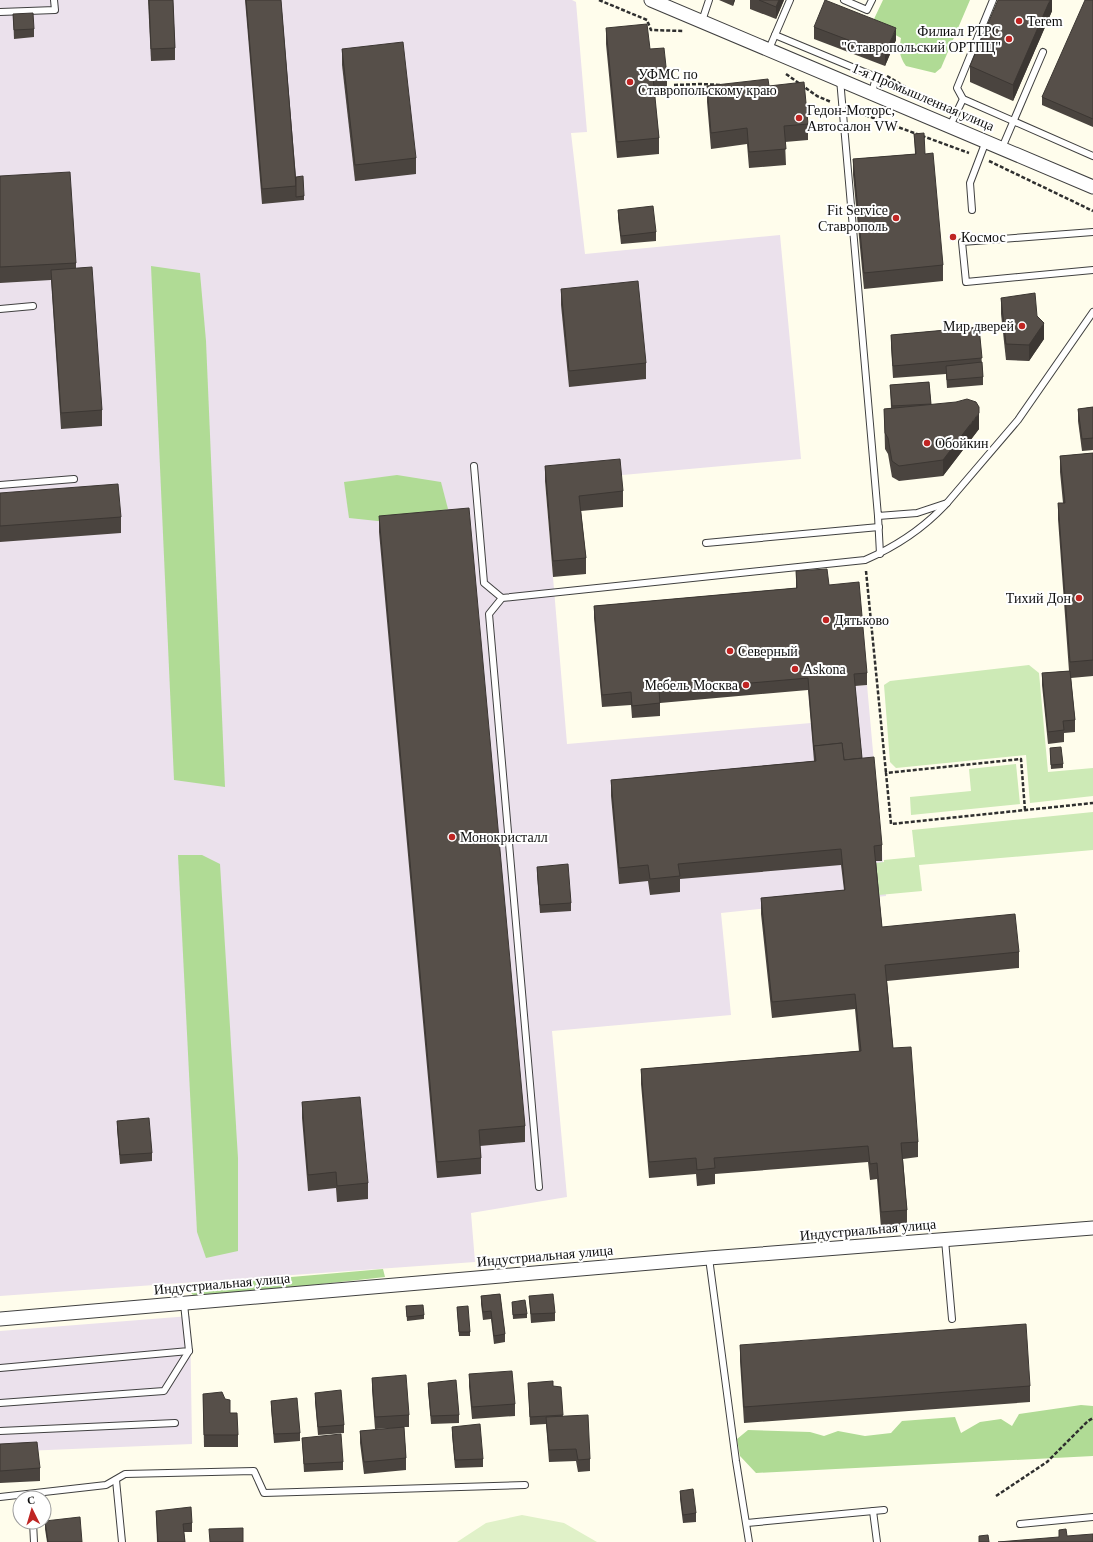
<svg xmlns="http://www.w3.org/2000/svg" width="1093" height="1542" font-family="'Times New Roman',serif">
	<rect width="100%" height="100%" fill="#fffdec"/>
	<g fill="#ebe1ec">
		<polygon points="0,0 572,0 576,2 587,132 571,133 585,254 780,235 801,459 545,482 567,744 811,723 808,690 867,685 886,896 721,913 731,1015 552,1031 567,1197 471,1213 475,1262 0,1296"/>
		<polygon points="190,1316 192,1444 0,1452 0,1331"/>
	</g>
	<g fill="#cdeab6">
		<polygon points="1029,665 1039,673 1048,772 1093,768 1093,796 1030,803 1026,755 896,768 890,762 884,685 890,681"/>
		<polygon points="1016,764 1020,804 911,815 910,797 971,791 969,769"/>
		<polygon points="1093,812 1093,850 919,865 922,891 879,895 876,863 884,862 884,860 915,857 912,830"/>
	</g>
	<g fill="#b0db95">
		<path d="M883 0H970L941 68 935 73 906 66C899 56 899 50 901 38L877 25 874 19Z"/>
		<polygon points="151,266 200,273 206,341 225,787 174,780"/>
		<polygon points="397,475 441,482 448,509 406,524 349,518 344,482"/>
		<polygon points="178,855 202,855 220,864 238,1158 238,1251 206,1258 197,1232"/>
		<polygon points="383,1269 385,1277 196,1298 189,1291 201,1285"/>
		<polygon points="1081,1405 1093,1406 1093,1456 756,1473 740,1456 737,1439 748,1430 810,1432 824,1436 838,1431 865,1436 891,1433 902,1421 955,1417 961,1433 980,1422 1001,1419 1012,1426 1019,1414"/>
	</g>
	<polygon fill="#e0f1c8" points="522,1515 564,1523 597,1542 457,1542 486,1523"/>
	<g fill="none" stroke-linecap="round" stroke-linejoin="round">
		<g stroke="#404040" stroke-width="8">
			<g id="lane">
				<polyline points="844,0 867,10 872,0"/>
				<polyline points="0,12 55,10 54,0"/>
				<polyline points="702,21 709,0"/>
				<polyline points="775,35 876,77 872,93"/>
				<polyline points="769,49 790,0"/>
				<polyline points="840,79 878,516 917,513 947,503 1018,420 1093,312"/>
				<polyline points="963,99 1093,156"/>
				<polyline points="950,126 963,99 957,88 993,0"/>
				<polyline points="1002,148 1043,52"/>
				<polyline points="972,210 970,183 986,141"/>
				<polyline points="1093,232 962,242 966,282 1093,270"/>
				<polyline points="0,309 33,306"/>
				<polyline points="474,466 484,583 502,598"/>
				<polyline points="0,485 74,479"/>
				<polyline points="878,516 880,554"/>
				<polyline points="706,543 879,527"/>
				<path d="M539 1187 489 614 502 598 865 560C895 547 925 527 947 503"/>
				<polyline points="945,1240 952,1319"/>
				<polyline points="709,1258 736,1461 749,1542"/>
				<polyline points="0,1368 189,1351 184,1304"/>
				<polyline points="0,1403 164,1391 189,1351"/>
				<polyline points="0,1431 175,1423"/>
				<polyline points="116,1480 122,1542"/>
				<polyline points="0,1497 106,1485 125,1474 254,1471 264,1493 525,1485"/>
				<polyline points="873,1511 877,1542"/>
				<polyline points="33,1522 34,1542"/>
				<polyline points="747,1523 884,1510"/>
				<polyline points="1020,1524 1093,1517"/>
			</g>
		</g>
		<g stroke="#404040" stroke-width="15">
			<g id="street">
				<polyline points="651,0 1093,187"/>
				<polyline points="0,1319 709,1258 1093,1228"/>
			</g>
		</g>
		<g stroke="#2f2f2f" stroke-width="2.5" stroke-dasharray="4 2" stroke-linecap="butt">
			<polyline points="599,0 647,20 651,30 684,31"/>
			<polyline points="786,74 817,96 831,102"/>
			<polyline points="887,76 927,100"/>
			<polyline points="674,85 701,84 722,85"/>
			<polyline points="854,111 969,153"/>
			<polyline points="989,161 1093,211"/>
			<polyline points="866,571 886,773"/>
			<polyline points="1025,810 1021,759 886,773 891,824 1093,803"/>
			<polyline points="996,1496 1047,1462 1088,1421 1093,1418"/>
		</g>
		<use href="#lane" stroke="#fff" stroke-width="6"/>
		<use href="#street" stroke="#fff" stroke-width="13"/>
	</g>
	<g fill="#4a443f">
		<polygon points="148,0 173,0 175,48 175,60 151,61"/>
		<polygon points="245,0 281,0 296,177 304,196 304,200 262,204"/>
		<polygon points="719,0 735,0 733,6"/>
		<polygon points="750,0 784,0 776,19 750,9"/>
		<polygon points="1052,0 1052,11 1013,101 970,82 970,66"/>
		<polygon points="1093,0 1093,127 1042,105 1042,97"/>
		<polygon points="13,14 34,29 34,37 14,39"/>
		<polygon points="814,27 896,40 885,66 814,39"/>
		<polygon points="606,28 650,49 667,76 667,92 654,93 659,138 659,154 617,158 606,44"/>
		<polygon points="342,49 416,158 416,174 355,181 342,65"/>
		<polygon points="707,86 769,86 808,124 808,140 785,142 786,165 749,168 747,144 711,149 707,102"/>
		<polygon points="914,134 925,154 943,265 943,281 864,289 853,175 853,159 915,154"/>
		<polygon points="0,176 76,263 76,269 102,410 102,426 61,429 51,280 0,283"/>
		<polygon points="618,210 656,232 656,241 621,244 618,218"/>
		<polygon points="561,289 646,363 646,379 569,387 561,305"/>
		<polygon points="1001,298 1037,316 1044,339 1029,361 1006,360 1001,314"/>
		<polygon points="979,327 983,377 983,385 947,388 946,374 893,378 891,347 891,335"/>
		<polygon points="929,382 931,404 979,429 943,476 899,481 892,477 888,454 885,449 884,409 891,408 890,385"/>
		<polygon points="1093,407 1093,450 1082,451 1078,421 1078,409"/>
		<polygon points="1093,453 1093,676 1071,678 1075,720 1075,732 1064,733 1064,742 1048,744 1042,685 1042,673 1069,671 1058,519 1058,503 1063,503 1060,472 1060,456"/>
		<polygon points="545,466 623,491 623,507 581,511 586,558 586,574 553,577 545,481"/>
		<polygon points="0,493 121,517 121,533 0,542"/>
		<polygon points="379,516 525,1126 525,1142 480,1146 481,1158 481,1174 437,1178 379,532"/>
		<polygon points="796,571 829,585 867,673 867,685 855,686 862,758 882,845 882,861 876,861 882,927 1019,952 1019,968 887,981 893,1048 918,1142 918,1157 903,1159 907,1210 907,1226 881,1228 877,1179 870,1180 868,1162 715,1174 715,1184 697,1186 696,1174 649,1178 641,1084 641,1069 859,1051 855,1009 772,1018 761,914 761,898 844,890 841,865 680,879 680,892 650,895 648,881 619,884 611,796 611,780 814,761 808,690 660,703 660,716 632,718 631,705 602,707 594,618 594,606 796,588"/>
		<polygon points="1050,748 1063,764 1063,768 1051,769"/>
		<polygon points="537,867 571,903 571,911 540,913 537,875"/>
		<polygon points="302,1102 368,1183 368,1199 337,1202 336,1188 308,1191 302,1118"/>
		<polygon points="117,1121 152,1153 152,1161 120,1164 117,1129"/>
		<polygon points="500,1294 505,1334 505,1342 494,1344 491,1319 483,1320 481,1304 481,1296"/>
		<polygon points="529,1296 555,1313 555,1321 531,1323"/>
		<polygon points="512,1302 527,1314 527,1318 513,1319"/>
		<polygon points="406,1306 424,1315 424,1319 407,1321"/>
		<polygon points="457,1307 470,1332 470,1336 459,1336"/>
		<polygon points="740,1345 1030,1386 1030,1402 744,1423 740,1361"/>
		<polygon points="469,1374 515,1404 515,1416 472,1419 469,1386"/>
		<polygon points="372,1378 409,1415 409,1427 404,1427 406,1458 406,1470 364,1474 360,1443 360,1431 396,1428 375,1429 372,1390"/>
		<polygon points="428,1383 459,1415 459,1423 431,1424 428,1391"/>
		<polygon points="528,1383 553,1386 563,1416 590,1459 590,1471 578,1472 576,1461 549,1462 546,1424 530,1425"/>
		<polygon points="315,1393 344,1425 344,1433 318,1435 315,1402"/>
		<polygon points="203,1394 225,1399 238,1435 238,1447 204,1447"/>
		<polygon points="271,1401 300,1433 300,1441 274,1443 271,1409"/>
		<polygon points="452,1427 483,1459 483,1467 455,1468 452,1435"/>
		<polygon points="302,1438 343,1462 343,1470 304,1472"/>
		<polygon points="0,1444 40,1468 40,1481 0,1483"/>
		<polygon points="680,1491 696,1513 696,1522 683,1523 680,1499"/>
		<polygon points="156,1511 192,1523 192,1532 184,1532 185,1542 157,1542"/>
		<polygon points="45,1521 82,1542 47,1542 45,1529"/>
	</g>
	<g fill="#3c3733">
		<polygon points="734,0 735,0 733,6 733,2"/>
		<polygon points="779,0 784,0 776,19 776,7"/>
		<polygon points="1050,0 1052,0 1052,11 1013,101 1013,85"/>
		<polygon points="896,28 896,40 885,66 885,54"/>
		<polygon points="1044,323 1044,339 1029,361 1029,345"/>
		<polygon points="979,413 979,429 943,476 943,460"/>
	</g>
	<g fill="#564f49" stroke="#3c3733">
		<polygon points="149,0 173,0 175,48 151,49"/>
		<polygon points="246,0 281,0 296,186 262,189"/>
		<polygon points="759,0 779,0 776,7"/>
		<polygon points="825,0 896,28 885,54 814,27"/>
		<polygon points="998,0 1050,0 1013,85 970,66"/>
		<polygon points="1085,0 1093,0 1093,119 1042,97"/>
		<polygon points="33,13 34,29 14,30 13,14"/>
		<polygon points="647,24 650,49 664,48 667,76 653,77 659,138 617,142 606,28"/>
		<polygon points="403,42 416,158 355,165 342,49"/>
		<polygon points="768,79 769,86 804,82 808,124 784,126 786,149 749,152 747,128 711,133 707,86"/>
		<polygon points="924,133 925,154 933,153 943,265 864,273 853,159 916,154 914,134"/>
		<polygon points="70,172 76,263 0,267 0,176"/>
		<polygon points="303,176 304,196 296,197 296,177"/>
		<polygon points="653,206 656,232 621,236 618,210"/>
		<polygon points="92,267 102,410 61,413 51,270"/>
		<polygon points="638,281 646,363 569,371 561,289"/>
		<polygon points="1035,293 1037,316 1044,323 1029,345 1006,344 1001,298"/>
		<polygon points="979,327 982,358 893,366 891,335"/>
		<polygon points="982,362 983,377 947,380 946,366"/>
		<polygon points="929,382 931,404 892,406 890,385"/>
		<polygon points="967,399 976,402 979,407 979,413 943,460 899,466 892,461 888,438 885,433 884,409 956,402"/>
		<polygon points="1093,407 1093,438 1082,439 1078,409"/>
		<polygon points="1093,453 1093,660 1070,662 1058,503 1065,503 1060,456"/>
		<polygon points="620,459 623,491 579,496 586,558 553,561 545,466"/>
		<polygon points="118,484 121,517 0,526 0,493"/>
		<polygon points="469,508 525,1126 479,1130 481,1158 437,1162 379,516"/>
		<polygon points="827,569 829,585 859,582 867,673 854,674 862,758 844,760 842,743 814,746 814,750 808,678 659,691 660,703 632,706 631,692 602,695 594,606 797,588 796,571"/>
		<polygon points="1070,671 1075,720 1063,721 1064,730 1048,732 1042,673"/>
		<polygon points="842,743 844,760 874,757 882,845 874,846 882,927 1015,914 1019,952 885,965 893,1048 911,1047 918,1142 901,1143 907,1210 881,1212 877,1163 870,1164 868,1146 714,1158 715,1168 697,1170 696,1158 649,1162 641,1069 861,1051 855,994 772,1002 761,898 845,890 841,849 678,864 680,876 650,879 648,865 619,868 611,780 816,761 814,746"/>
		<polygon points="1061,747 1063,764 1051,765 1050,748"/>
		<polygon points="568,864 571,903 540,905 537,867"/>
		<polygon points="360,1097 368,1183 337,1186 336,1172 308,1175 302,1102"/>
		<polygon points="149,1118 152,1153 120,1155 117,1121"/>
		<polygon points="500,1294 505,1334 494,1336 491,1311 483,1312 481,1296"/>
		<polygon points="553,1294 555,1313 531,1314 529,1296"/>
		<polygon points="525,1300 527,1314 513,1315 512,1302"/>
		<polygon points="423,1305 424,1315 407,1317 406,1306"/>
		<polygon points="468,1306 470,1332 459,1332 457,1307"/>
		<polygon points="1026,1324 1030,1386 744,1407 740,1345"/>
		<polygon points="512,1371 515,1404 472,1407 469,1374"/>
		<polygon points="406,1375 409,1415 375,1417 372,1378"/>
		<polygon points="456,1380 459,1415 431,1416 428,1383"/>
		<polygon points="553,1381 553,1386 561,1387 563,1415 530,1417 528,1383"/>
		<polygon points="341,1390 344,1425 318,1427 315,1393"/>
		<polygon points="222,1392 225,1399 230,1400 230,1413 237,1413 238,1435 204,1435 203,1394"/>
		<polygon points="297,1398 300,1433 274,1434 271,1401"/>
		<polygon points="588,1415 590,1459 578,1460 576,1449 549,1450 546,1417"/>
		<polygon points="480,1424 483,1459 455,1460 452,1427"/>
		<polygon points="404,1427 406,1458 364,1462 360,1431"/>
		<polygon points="341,1434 343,1462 304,1464 302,1438"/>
		<polygon points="37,1442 40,1468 0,1471 0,1444"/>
		<polygon points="693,1489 696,1513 683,1515 680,1491"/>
		<polygon points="191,1507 192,1523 183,1524 185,1542 158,1542 156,1511"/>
		<polygon points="80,1517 82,1542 48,1542 45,1521"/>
		<polygon points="243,1528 243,1542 210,1542 209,1529"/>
		<polygon points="1066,1529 1067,1536 1093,1534 1093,1542 998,1542 1059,1537 1059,1530"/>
		<polygon points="988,1535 989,1542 979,1542 979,1536"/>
	</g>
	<g fill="#bf2523" stroke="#fff" stroke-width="1.5">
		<circle cx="1019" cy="21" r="4"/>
		<circle cx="1009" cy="39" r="4"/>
		<circle cx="630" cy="82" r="4"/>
		<circle cx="799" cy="118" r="4"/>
		<circle cx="896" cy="218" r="4"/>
		<circle cx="953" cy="237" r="4"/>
		<circle cx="1022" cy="326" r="4"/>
		<circle cx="927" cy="443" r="4"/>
		<circle cx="1079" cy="598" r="4"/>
		<circle cx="826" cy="620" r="4"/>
		<circle cx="730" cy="651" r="4"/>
		<circle cx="795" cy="669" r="4"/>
		<circle cx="746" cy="685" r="4"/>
		<circle cx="452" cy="837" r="4"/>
	</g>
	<g text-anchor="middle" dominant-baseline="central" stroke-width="4" stroke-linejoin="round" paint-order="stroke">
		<g font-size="14" fill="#0d0d0d" stroke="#fff" text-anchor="start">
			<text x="1027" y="21">Terem</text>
			<text x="1001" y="31" text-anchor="end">Филиал РТРС<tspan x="1001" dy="16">"Ставропольский ОРТПЦ"</tspan></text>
			<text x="638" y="74">УФМС по<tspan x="638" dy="16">Ставропольскому краю</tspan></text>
			<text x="807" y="110">Гедон-Моторс,<tspan x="807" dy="16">Автосалон VW</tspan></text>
			<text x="888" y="210" text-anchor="end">Fit Service<tspan x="888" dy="16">Ставрополь</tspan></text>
			<text x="961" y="237">Космос</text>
			<text x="1014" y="326" text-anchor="end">Мир дверей</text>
			<text x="935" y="443">Обойкин</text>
			<text x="1071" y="598" text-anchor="end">Тихий Дон</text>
			<text x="834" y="620">Дятьково</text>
			<text x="738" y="651">Северный</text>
			<text x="803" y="669">Askona</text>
			<text x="738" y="685" text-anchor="end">Мебель Москва</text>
			<text x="460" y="837">Монокристалл</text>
		</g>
		<g font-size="14" fill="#0d0d0d" stroke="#fff">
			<text transform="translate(923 97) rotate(23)">1-я Промышленная улица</text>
			<text transform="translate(868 1230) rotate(-5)">Индустриальная улица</text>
			<text transform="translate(545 1256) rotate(-5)">Индустриальная улица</text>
			<text transform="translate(222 1284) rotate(-5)">Индустриальная улица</text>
		</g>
	</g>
	<g transform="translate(32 1510) rotate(355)"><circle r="19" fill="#ffffff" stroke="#9e9e9e"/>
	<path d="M0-3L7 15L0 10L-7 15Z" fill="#bf2523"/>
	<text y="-6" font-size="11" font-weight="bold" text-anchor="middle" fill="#0d0d0d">С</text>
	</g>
</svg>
